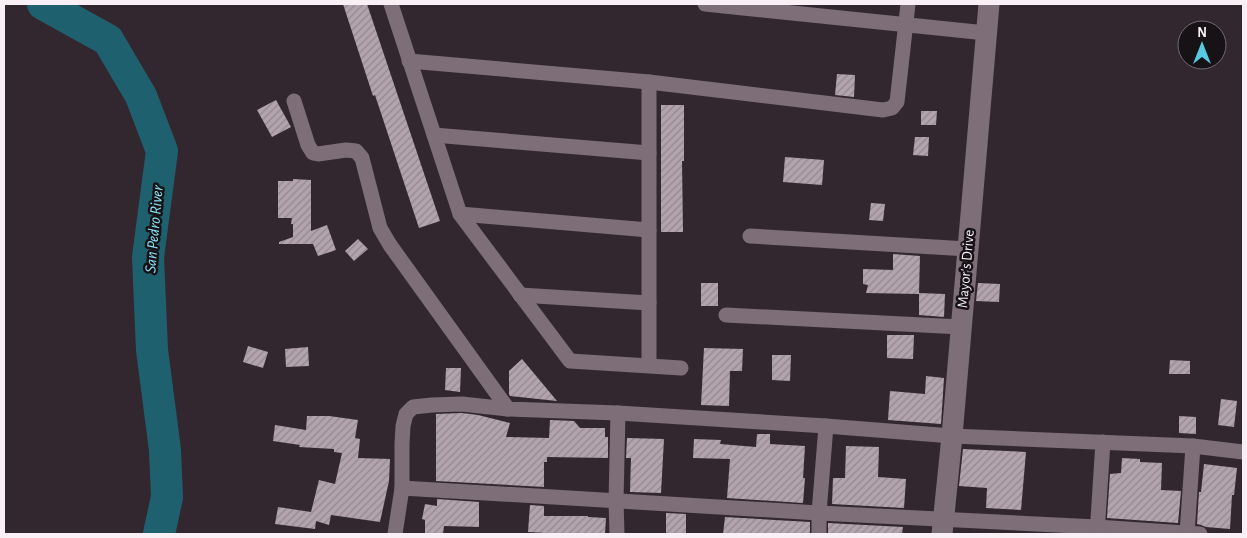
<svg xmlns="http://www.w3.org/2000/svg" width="1247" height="538" font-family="'Alegreya Sans',sans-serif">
	<defs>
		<pattern id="building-hatch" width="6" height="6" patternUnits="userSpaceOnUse" patternTransform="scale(1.25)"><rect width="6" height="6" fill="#b2a3ad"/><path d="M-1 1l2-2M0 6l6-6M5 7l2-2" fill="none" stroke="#93888f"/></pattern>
	</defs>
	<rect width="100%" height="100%" fill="#33272f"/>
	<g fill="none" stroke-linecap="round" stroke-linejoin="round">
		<polyline stroke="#1f606f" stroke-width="32" points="43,4 108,40 141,96 162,151 148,257 152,350 165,450 167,497 159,534"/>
	</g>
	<g fill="url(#building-hatch)">
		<polygon points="343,4 367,4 440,221 419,228 375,95 373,96"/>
		<polygon points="837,74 855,75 854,97 835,95"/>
		<polygon points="276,100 291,127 272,137 257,110"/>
		<polygon points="661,105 684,105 684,161 682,161 683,232 661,232"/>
		<polygon points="921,111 937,111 936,125 921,125"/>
		<polygon points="915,137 929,137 928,156 913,155"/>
		<polygon points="785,157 824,160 822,185 783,182"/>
		<polygon points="293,179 311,180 311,231 327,225 336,250 318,256 313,244 279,244 279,242 293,237 293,224 291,224 292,218 278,218 278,181 293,181"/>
		<polygon points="871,203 885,204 883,221 869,220"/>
		<polygon points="358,239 368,249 354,261 345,251"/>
		<polygon points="893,254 920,256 919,293 945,294 944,317 919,315 919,294 866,293 868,285 863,284 863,269 893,270"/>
		<rect x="701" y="283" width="17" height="23"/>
		<polygon points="978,283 1000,284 999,302 976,301"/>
		<polygon points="887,335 914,335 913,359 887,358"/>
		<polygon points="248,346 268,352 263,368 243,362"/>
		<polygon points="308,347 309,366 286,367 285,349"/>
		<polygon points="704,348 743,349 742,371 730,371 729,406 701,405"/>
		<polygon points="772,355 791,355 790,381 772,380"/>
		<polygon points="522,359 557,401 510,396 509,394 509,371"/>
		<polygon points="1170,360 1190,361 1190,374 1169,374"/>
		<polygon points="446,368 461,368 460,392 445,390"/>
		<polygon points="926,376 944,378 941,424 888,420 890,391 925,394"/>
		<polygon points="1221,399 1237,401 1234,427 1218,425"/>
		<polygon points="462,413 478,415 510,423 506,437 549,438 550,420 574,421 580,428 605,428 605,437 608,437 608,458 547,457 547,462 544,462 544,487 436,481 436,414"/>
		<polygon points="307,416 329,416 358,420 355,438 360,439 358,458 390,459 389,481 380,522 331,515 329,525 316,521 315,529 275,524 278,507 311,512 319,480 335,484 342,453 334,452 334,449 299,447 300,445 273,441 275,425 306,430"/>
		<polygon points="1179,416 1196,417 1196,434 1179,433"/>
		<polygon points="757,434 770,434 770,444 805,446 803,478 805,478 803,503 727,498 730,459 693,458 694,439 721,440 720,444 756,447"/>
		<polygon points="627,438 664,439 661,493 630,492 631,458 626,458"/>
		<polygon points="846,446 879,447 878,477 906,479 904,508 832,504 833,478 845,478"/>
		<polygon points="963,449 1026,452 1021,510 986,508 987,488 959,486"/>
		<polygon points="1122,458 1140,459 1140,462 1162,463 1161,490 1181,491 1178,523 1107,518 1110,474 1121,473"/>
		<polygon points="1204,464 1237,468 1234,495 1232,495 1230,529 1206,527 1201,525 1197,524 1199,492 1201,492"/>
		<polygon points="437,499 479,502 479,527 444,526 443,534 425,534 425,520 422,519 425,504 437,506"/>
		<polygon points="530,505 544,506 544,516 588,516 588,517 606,518 605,534 545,534 546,533 528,532"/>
		<polygon points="666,513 686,514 686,534 666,534"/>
		<polygon points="725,517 810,522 810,534 723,534"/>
		<polygon points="828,523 903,527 902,534 828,534"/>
	</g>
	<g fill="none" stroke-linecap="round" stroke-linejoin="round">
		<g stroke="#7d6e78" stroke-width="15">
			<polyline points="391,4 460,214 570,361 681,368"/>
			<polyline points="705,4 986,33"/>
			<polyline points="409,61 649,82 883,110 892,108 897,102 908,4"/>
			<polyline points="294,101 308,145 313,153 318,154 346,150 356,151 362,158 380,228 390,245 508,409"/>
			<polyline points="434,135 649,153"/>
			<polyline points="460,214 649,230"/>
			<polyline points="750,236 968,249"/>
			<polyline points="520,295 649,303"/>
			<polyline points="726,315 961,327"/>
			<polyline points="649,365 649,82"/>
			<polyline points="402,488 819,513 1097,527 1200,534"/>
			<polyline points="395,534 402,488 402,444 403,426 406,414 413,407 432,405 462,404 508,409 618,413 826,426 952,436 1193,446 1243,452"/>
			<polyline points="617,534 616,501 618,413"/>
			<polyline points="819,534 819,513 826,426"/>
			<polyline points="1097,534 1103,442"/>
			<polyline points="1187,534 1193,446"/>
		</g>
		<polyline stroke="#7d6e78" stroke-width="21" points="942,534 952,436 989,4"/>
	</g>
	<g text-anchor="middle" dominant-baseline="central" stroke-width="5" stroke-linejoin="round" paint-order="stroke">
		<g font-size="15" fill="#f9f0f6" stroke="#171216">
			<text transform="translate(966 269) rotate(-85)">Mayor's Drive</text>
		</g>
		<g font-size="16" font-style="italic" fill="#89e3fa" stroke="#171216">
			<text transform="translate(154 229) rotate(-85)">San Pedro River</text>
		</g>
	</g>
	<rect width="1247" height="538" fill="none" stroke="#f9f0f6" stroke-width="10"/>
	<g transform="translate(1202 45)"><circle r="24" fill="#171216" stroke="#716b70"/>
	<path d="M0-4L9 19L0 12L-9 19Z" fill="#58c9e3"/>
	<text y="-8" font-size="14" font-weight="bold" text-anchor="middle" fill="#f9f0f6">N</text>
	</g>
</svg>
